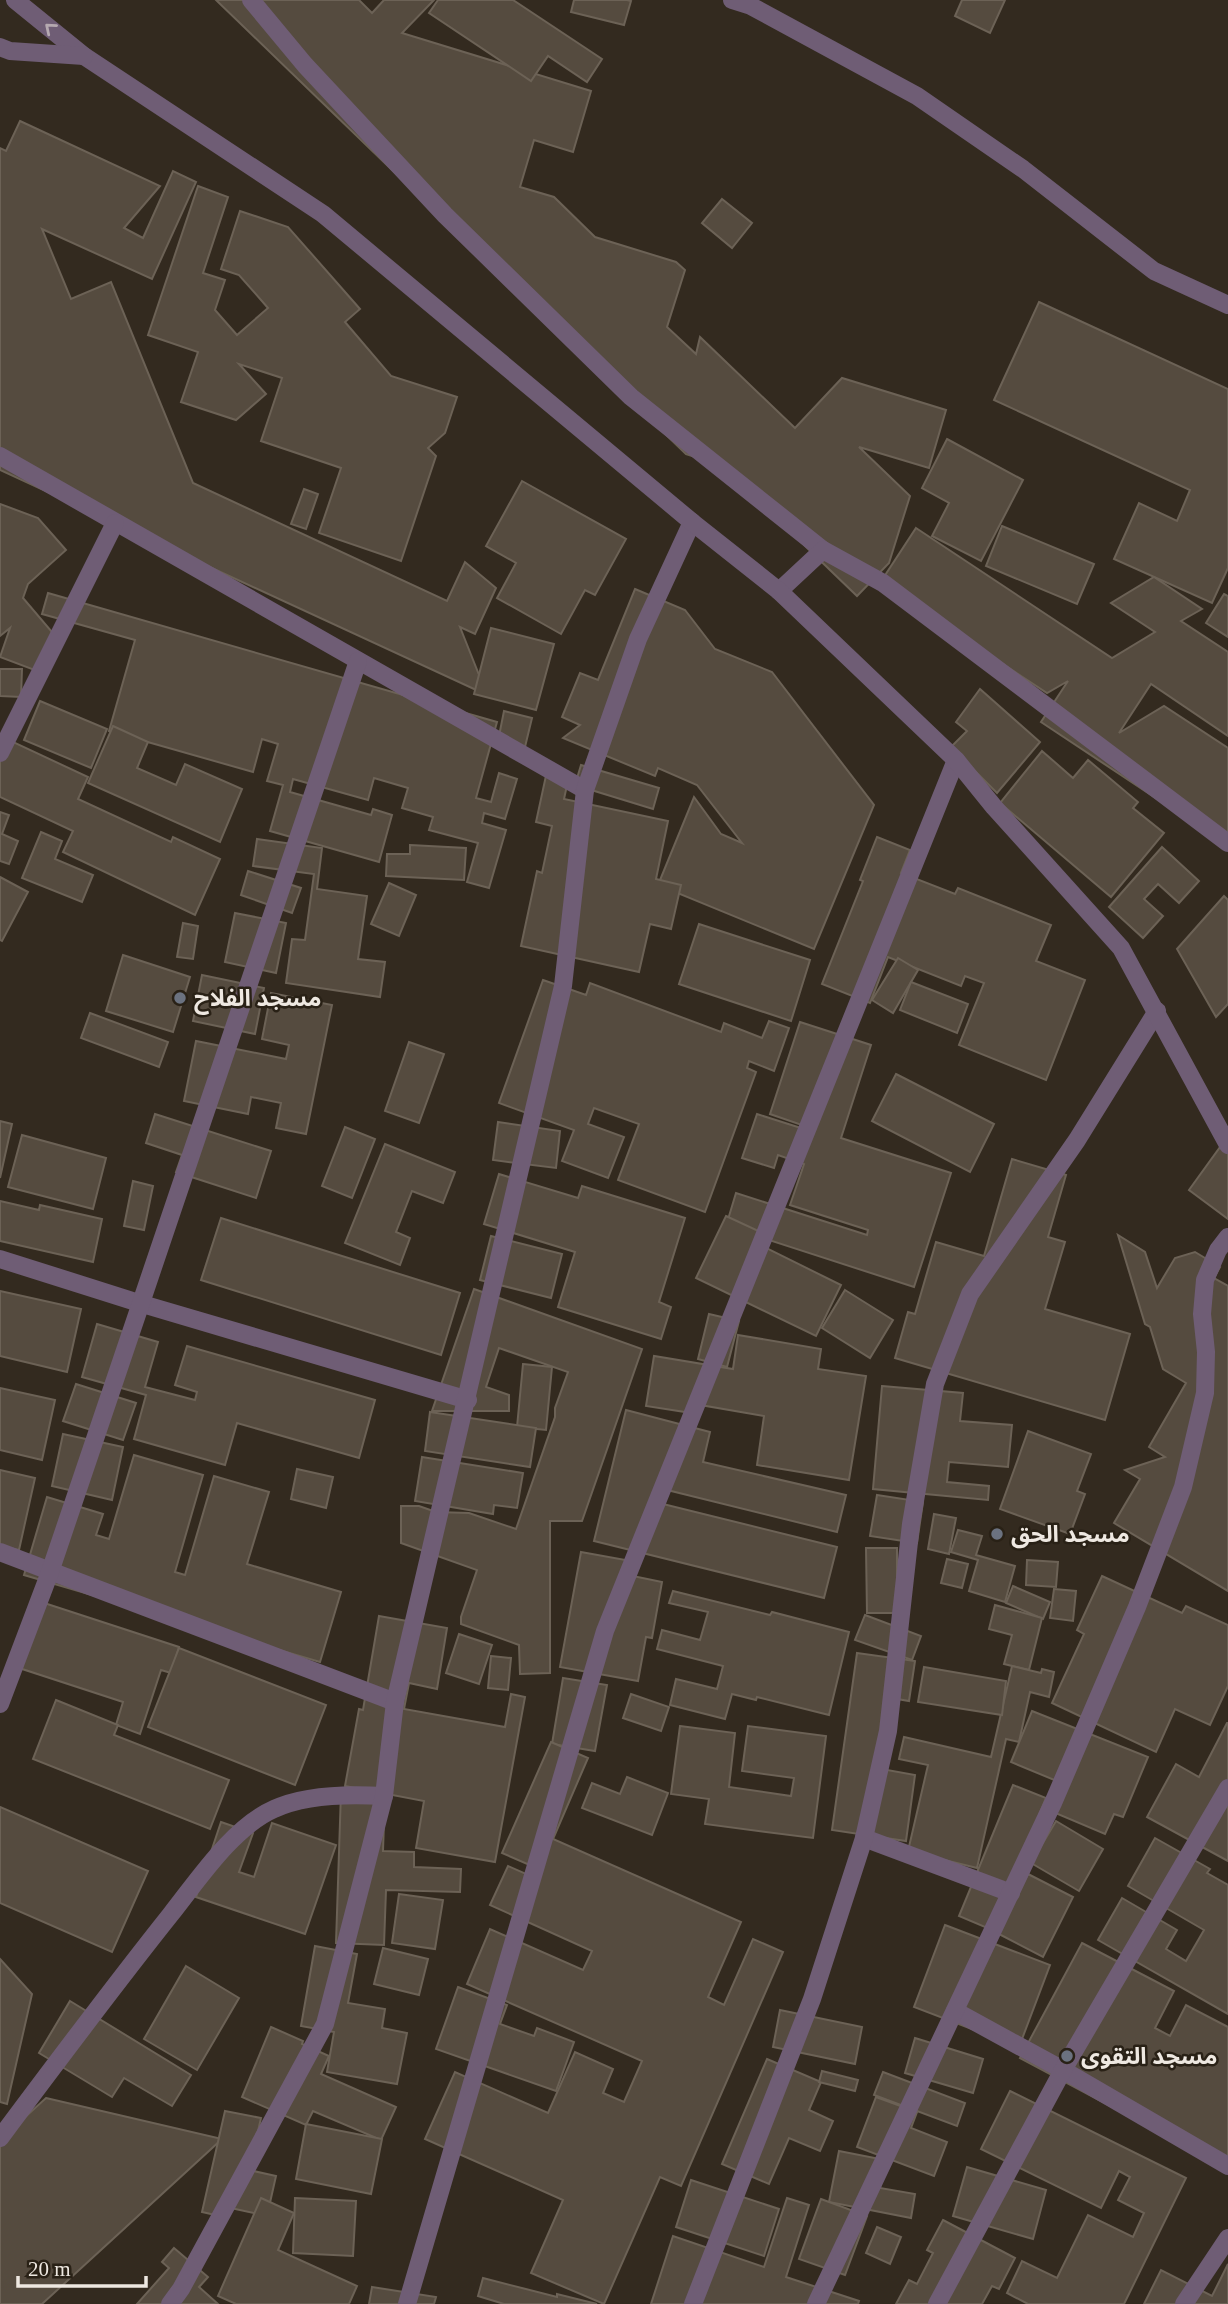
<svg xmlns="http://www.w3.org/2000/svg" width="1228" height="2304" font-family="'Times New Roman','Noto Sans Arabic',serif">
	<rect width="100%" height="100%" fill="#332a1f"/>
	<g fill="#554b3f" stroke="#6c6256" stroke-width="2">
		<polygon points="216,0 359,0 372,13 384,0 434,0 402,33 591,91 573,152 534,140 520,187 554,197 595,237 676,262 685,270 667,327 696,354 700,337 795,428 842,378 946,410 929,468 859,447 910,496 889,563 857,596 721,465 686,454"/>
		<polygon points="438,0 513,0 602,59 587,82 548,56 531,81 429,13"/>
		<polygon points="574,0 627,0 631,1 624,25 571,12"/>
		<polygon points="962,0 1005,0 990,33 955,16"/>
		<polygon points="20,121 160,186 124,228 143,238 173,171 196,182 152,279 42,229 71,299 111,282 193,483 447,601 465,562 496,588 475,634 460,627 487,695 0,470 0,148 6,151"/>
		<polygon points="198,186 228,197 203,273 225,280 215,310 237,335 268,308 239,275 221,269 240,211 288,227 360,309 345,322 391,376 457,397 445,433 428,448 436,456 401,561 319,533 341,468 261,441 282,378 239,364 266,394 236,420 181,402 198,352 148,335"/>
		<polygon points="722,199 752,223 732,248 702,223"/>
		<polygon points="1039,302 1228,389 1228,568 1212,603 1114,559 1139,503 1177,521 1190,490 994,400"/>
		<polygon points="947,439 1023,480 981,561 932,536 949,503 922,488"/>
		<polygon points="522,481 626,539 595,595 585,590 561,634 497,598 516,563 486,546"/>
		<polygon points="304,489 318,494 306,529 291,524"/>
		<polygon points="0,504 38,518 66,550 28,584 23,598 52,632 45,674 0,657 10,628 0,636"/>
		<polygon points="1002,526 1094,564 1077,604 986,566"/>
		<polygon points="916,528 1112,658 1155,632 1111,603 1154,577 1202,609 1181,621 1228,652 1228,736 1151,684 1119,733 1164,706 1228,748 1228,846 1041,722 1068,681 1047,693 880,583"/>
		<polygon points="635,589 685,610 715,649 772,672 874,805 814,949 658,885 694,797 721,834 742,843 697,785 658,768 655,776 563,738 580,725 562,717 580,673 598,680"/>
		<polygon points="48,593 497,722 476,798 491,802 499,773 517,779 505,819 484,813 482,823 506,830 489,888 467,882 478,843 429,830 433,817 402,808 408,788 374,778 368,800 293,779 290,792 371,815 373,809 392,815 379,862 270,831 283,785 267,781 278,744 262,739 253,772 109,731 135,640 42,614"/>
		<polygon points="1224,594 1228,596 1228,637 1206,623"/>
		<polygon points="491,628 554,644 536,710 474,694"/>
		<polygon points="0,669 22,669 21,697 0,696"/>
		<polygon points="980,689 1040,742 997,793 951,747 967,731 956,722"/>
		<polygon points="40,701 107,729 91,768 24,740"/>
		<polygon points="504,711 532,718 524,751 497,746"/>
		<polygon points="113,726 148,742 137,768 176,785 185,764 242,789 220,842 88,783"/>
		<polygon points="0,736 88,777 78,799 171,842 173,837 220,859 195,915 63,852 73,831 0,797"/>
		<polygon points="1042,751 1073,778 1088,760 1138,802 1133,808 1164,833 1111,897 1000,803"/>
		<polygon points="581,765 659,788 653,809 575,785"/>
		<polygon points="547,771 569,776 564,799 668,821 656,879 681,885 671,929 650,924 639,972 521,946 537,871 542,873 552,826 536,822"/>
		<polygon points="0,812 9,815 2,834 18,841 9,864 0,861"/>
		<polygon points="41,832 62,841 55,859 93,875 82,902 22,878"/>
		<polygon points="877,837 910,850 901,873 955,894 958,888 1051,925 1036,961 1085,980 1046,1080 959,1045 984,983 965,976 961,986 888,957 870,1003 822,984 863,881 860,880"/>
		<polygon points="257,839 322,848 317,889 367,896 358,959 385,962 380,997 286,983 292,939 305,940 314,874 253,866"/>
		<polygon points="410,845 466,848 464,880 386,876 387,854 410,854"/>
		<polygon points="1162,847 1199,881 1179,903 1158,884 1144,899 1163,916 1143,938 1109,907"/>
		<polygon points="248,871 301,888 292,913 241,895"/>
		<polygon points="0,877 28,892 2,941 0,940"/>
		<polygon points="389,883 416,895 399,936 371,924"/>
		<polygon points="1224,896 1228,900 1228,1004 1216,1017 1177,949"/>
		<polygon points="235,913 286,923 276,973 225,962"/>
		<polygon points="183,923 198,926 193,959 177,957"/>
		<polygon points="699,924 810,960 791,1021 679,984"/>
		<polygon points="123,955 190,977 173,1032 106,1011"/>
		<polygon points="898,958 918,970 893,1013 872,1000"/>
		<polygon points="202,975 264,988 255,1034 193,1021"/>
		<polygon points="543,980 586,995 590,983 721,1032 724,1023 762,1038 769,1021 789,1028 774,1071 749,1061 747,1068 756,1072 705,1212 618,1180 639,1124 594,1108 588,1124 624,1137 608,1178 562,1161 574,1130 499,1103"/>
		<polygon points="911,982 968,1004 957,1033 900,1010"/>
		<polygon points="271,993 332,1005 306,1134 276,1128 281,1103 251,1097 248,1114 184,1101 196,1041 286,1059 289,1045 262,1039"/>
		<polygon points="90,1013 168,1042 159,1067 81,1038"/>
		<polygon points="800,1022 871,1045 841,1138 951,1173 914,1287 726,1226 736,1193 867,1235 868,1230 790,1205 804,1164 778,1155 774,1168 742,1158 757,1114 804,1129 805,1126 770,1114"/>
		<polygon points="409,1042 444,1054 419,1123 385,1111"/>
		<polygon points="896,1074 994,1124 970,1172 872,1121"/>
		<polygon points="155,1114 271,1151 256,1198 176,1172 182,1155 146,1143"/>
		<polygon points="0,1121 12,1124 0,1178"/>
		<polygon points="498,1122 560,1131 556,1168 493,1160"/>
		<polygon points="345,1127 375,1139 352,1198 322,1186"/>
		<polygon points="22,1135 106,1158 93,1209 8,1187"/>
		<polygon points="1228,1136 1228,1219 1189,1190"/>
		<polygon points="385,1144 455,1172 443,1203 412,1191 396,1232 410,1238 400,1265 345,1243"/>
		<polygon points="1012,1159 1066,1175 1048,1237 1065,1242 1045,1309 1130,1334 1105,1420 895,1358 908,1312 915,1314 936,1242 984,1256"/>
		<polygon points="499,1174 578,1198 582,1186 685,1218 659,1302 671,1307 661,1339 558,1307 575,1252 484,1224"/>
		<polygon points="133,1181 153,1186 144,1230 124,1226"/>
		<polygon points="0,1201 39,1210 40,1205 102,1219 93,1262 0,1241"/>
		<polygon points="726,1216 767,1235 762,1246 841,1285 816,1336 696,1278"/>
		<polygon points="221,1218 460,1293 441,1355 201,1280"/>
		<polygon points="1118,1235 1145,1252 1157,1288 1175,1258 1195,1252 1220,1267 1214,1278 1228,1286 1228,1591 1114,1523 1140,1479 1125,1470 1165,1457 1149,1447 1186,1383 1163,1369 1150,1327 1145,1324"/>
		<polygon points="491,1236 562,1254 551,1298 480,1280"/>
		<polygon points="474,1289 642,1349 582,1521 550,1521 550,1673 520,1674 519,1645 461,1624 461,1617 477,1570 401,1543 401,1506 419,1506 436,1512 469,1513 516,1529 555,1417 555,1408 568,1372 499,1348 486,1387 509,1395 509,1411 432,1411"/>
		<polygon points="845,1290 893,1320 870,1358 822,1328"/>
		<polygon points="0,1291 81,1309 67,1372 0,1356"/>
		<polygon points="709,1314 739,1321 727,1367 698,1359"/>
		<polygon points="97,1324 158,1342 145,1387 195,1400 197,1392 175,1385 187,1346 375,1400 359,1458 237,1423 225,1465 134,1439 146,1395 82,1377"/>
		<polygon points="738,1335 821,1349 818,1369 866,1376 849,1480 757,1465 764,1416 700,1405 698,1414 646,1406 654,1356 733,1369"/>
		<polygon points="523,1364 552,1367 546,1430 517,1427"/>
		<polygon points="76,1384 136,1403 123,1440 63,1421"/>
		<polygon points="882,1386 963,1393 960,1421 1012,1425 1008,1467 949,1462 947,1482 989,1486 988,1500 873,1489"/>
		<polygon points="0,1388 55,1400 42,1460 0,1450"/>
		<polygon points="626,1410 710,1432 703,1462 846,1495 837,1532 663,1489 659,1503 837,1547 824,1598 594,1541"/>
		<polygon points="430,1412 536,1428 530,1467 425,1451"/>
		<polygon points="1028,1431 1091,1454 1077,1491 1085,1494 1070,1534 1000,1509"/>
		<polygon points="63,1434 123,1447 112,1500 52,1486"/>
		<polygon points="134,1455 203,1475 175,1572 185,1575 214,1476 269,1492 247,1564 341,1592 320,1662 24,1575 47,1497 103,1514 96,1535 109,1539"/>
		<polygon points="422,1457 523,1473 517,1508 494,1505 493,1514 415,1501"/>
		<polygon points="297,1469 333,1477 326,1508 291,1499"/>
		<polygon points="0,1470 35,1478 19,1550 0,1546"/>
		<polygon points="877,1495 923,1502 917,1543 870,1536"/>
		<polygon points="934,1514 956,1518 949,1554 928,1549"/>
		<polygon points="958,1530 982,1536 976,1555 1015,1566 1005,1602 969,1591 978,1560 951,1552"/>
		<polygon points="866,1548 897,1548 897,1577 906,1613 867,1613"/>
		<polygon points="581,1552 631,1561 628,1575 662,1582 652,1638 646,1637 638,1681 560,1667"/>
		<polygon points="947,1559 968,1564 962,1588 941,1583"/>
		<polygon points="1027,1560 1058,1562 1056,1587 1026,1585"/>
		<polygon points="1102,1576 1182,1613 1186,1606 1228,1625 1228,1686 1210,1725 1175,1709 1156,1752 1052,1703 1084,1634 1077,1630"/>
		<polygon points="1013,1586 1050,1602 1043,1619 1006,1603"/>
		<polygon points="1054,1589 1076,1591 1073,1621 1050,1618"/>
		<polygon points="673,1591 770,1615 772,1612 849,1632 829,1715 757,1697 756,1700 732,1694 725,1719 670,1705 676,1679 717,1689 723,1666 657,1649 662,1630 700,1640 708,1612 669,1603"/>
		<polygon points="35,1600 179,1647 171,1673 161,1670 140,1734 116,1725 123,1702 13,1666"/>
		<polygon points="995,1605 1042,1618 1029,1670 1004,1664 1012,1635 989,1629"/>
		<polygon points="865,1615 921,1636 912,1660 855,1640"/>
		<polygon points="379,1616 447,1628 437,1689 409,1683 404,1709 505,1727 511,1694 525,1697 495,1862 416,1848 424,1801 345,1786 359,1709 363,1710"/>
		<polygon points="459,1634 492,1645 479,1684 446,1673"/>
		<polygon points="179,1648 326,1705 295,1785 148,1727"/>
		<polygon points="857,1653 915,1661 909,1701 897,1699 887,1770 915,1775 906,1841 832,1830"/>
		<polygon points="491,1656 511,1658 508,1690 488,1688"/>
		<polygon points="1012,1666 1041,1673 1042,1669 1054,1672 1049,1697 1030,1692 1019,1742 1006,1739 977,1868 908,1851 928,1765 899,1759 904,1737 991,1757"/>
		<polygon points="924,1667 1006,1681 1002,1715 918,1702"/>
		<polygon points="563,1678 607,1685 595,1751 552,1744"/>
		<polygon points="631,1694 669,1707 661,1731 623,1718"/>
		<polygon points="56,1700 118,1725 114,1735 229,1780 210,1829 33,1759"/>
		<polygon points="1032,1711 1148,1757 1123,1817 1114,1814 1105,1834 1053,1812 1064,1784 1011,1762"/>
		<polygon points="1227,1723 1228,1723 1228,1861 1147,1817 1176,1764 1199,1777"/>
		<polygon points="680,1726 735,1733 729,1787 791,1796 794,1778 742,1771 748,1726 826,1736 813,1838 705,1824 709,1799 671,1794"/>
		<polygon points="551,1742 588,1758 553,1839 741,1922 708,1997 724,2005 753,1939 783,1952 681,2186 660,2177 604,2304 531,2273 563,2200 425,2139 455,2072 548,2113 575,2052 613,2069 603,2093 624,2102 642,2061 467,1984 490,1929 583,1970 592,1951 490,1905 508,1866 535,1878 539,1869 502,1853"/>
		<polygon points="627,1777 668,1793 652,1835 582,1808 592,1783 620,1794"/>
		<polygon points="1013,1785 1046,1798 992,1930 959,1916"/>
		<polygon points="341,1792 385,1794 383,1851 414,1852 414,1867 461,1869 460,1892 386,1890 384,1945 336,1943"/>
		<polygon points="0,1807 148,1871 112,1952 0,1903"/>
		<polygon points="1056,1821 1103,1849 1079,1891 1031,1863"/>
		<polygon points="221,1822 253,1833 239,1872 254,1877 272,1823 336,1845 305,1934 196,1897"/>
		<polygon points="1155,1838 1210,1869 1207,1873 1228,1885 1228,2014 1098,1940 1122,1898 1177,1930 1166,1949 1186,1961 1204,1930 1128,1886"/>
		<polygon points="1028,1874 1073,1897 1043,1957 997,1933"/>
		<polygon points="399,1894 443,1900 435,1949 392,1943"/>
		<polygon points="945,1925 1050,1965 1019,2047 914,2007"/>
		<polygon points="1082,1943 1174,1991 1155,2028 1170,2036 1186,2005 1228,2027 1228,2160 1225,2167 1020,2058"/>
		<polygon points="315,1946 357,1954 348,2003 385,2009 382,2028 407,2033 397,2084 327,2072 334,2032 301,2026"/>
		<polygon points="383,1948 428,1959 419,1995 374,1984"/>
		<polygon points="0,1959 32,1994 7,2104 0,2102"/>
		<polygon points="186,1966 239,1998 197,2070 144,2039"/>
		<polygon points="458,1987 507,2005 500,2024 534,2036 537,2028 574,2042 556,2091 436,2049"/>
		<polygon points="70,2001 191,2075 172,2106 124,2078 112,2097 39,2053"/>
		<polygon points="780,2010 862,2027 855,2064 773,2047"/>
		<polygon points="271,2027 303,2041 302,2044 329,2056 321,2074 396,2107 381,2140 313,2111 306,2125 242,2097"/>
		<polygon points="915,2038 983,2059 973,2093 905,2073"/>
		<polygon points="767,2059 821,2082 809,2110 833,2121 820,2151 789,2138 769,2184 722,2164"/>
		<polygon points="822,2071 858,2080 855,2091 819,2082"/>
		<polygon points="883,2072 965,2103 957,2126 874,2095"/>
		<polygon points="1010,2091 1186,2178 1124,2304 1028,2304 1007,2293 1022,2261 1057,2278 1088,2215 1133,2237 1144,2213 1118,2200 1130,2177 1119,2171 1101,2208 981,2149"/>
		<polygon points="876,2097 917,2112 911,2128 947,2142 934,2176 857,2147"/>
		<polygon points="46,2098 222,2139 42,2304 0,2304 0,2140"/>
		<polygon points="225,2111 261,2118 249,2170 276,2176 267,2216 226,2207 224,2217 202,2212"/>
		<polygon points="306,2124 382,2139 371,2194 296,2179"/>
		<polygon points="839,2151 885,2160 880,2188 915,2194 911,2218 829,2202"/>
		<polygon points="967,2167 1046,2190 1033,2239 953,2216"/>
		<polygon points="691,2180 779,2209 764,2256 676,2227"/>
		<polygon points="261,2198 294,2213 278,2250 357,2286 349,2304 236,2304 218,2296"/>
		<polygon points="295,2198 356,2201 353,2256 293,2253"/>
		<polygon points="787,2198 809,2205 786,2277 859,2301 858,2304 651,2304 673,2236 764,2267"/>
		<polygon points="821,2199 867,2216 845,2275 799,2259"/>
		<polygon points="943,2220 1015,2258 999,2289 992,2286 982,2304 896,2304 909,2280 917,2284 933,2253 927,2250"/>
		<polygon points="877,2227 901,2237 890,2264 866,2253"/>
		<polygon points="174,2248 208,2277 199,2287 218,2304 137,2304 169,2268 162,2262"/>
		<polygon points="1228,2264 1228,2304 1144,2304 1161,2270 1212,2296"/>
		<polygon points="483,2278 557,2297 557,2294 597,2304 504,2304 478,2296"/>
		<polygon points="372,2287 436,2297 434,2304 369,2304"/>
	</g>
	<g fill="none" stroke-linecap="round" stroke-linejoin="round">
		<g stroke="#6f5d75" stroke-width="18">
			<polyline points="251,0 305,65 445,215 631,397 823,550"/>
			<polyline points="732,0 751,6 917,96 1023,169 1154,271 1228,305"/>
			<polyline points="0,456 585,790"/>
			<polyline points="779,591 823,550 883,583 1228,843"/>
			<polyline points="0,753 115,523"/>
			<polyline points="0,1259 139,1303 468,1400"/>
			<polyline points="0,1552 395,1702"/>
			<polyline points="0,1704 50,1572 358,661"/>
			<polyline points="864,1838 1011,1893"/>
			<polyline points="955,2011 1063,2070 1228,2166"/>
			<path d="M0 2138C56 2063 112 1988 171 1914 198 1880 233 1827 274 1809 306 1794 350 1794 384 1796"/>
			<polyline points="170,2304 181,2289 325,2024 384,1796 395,1702 563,986 585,790 638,639 692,522"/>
			<polyline points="407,2304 605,1631 956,760"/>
			<polyline points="693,2304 812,1999 864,1838 888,1731 911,1524 935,1384 970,1294 1077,1140 1157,1011"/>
			<polyline points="816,2304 1053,1803 1137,1607 1183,1487 1205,1393 1206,1352 1202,1314 1205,1280 1218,1250 1228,1237"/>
			<polyline points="937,2304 1063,2070 1228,1788"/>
			<polyline points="1184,2304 1228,2238"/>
		</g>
		<g stroke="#6f5d75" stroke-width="18">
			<polyline points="15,0 84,56 323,214 692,522 779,591 956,760 994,807 1121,948 1228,1145"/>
			<polyline points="0,47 10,51 84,56"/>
		</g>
	</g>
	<defs><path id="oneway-chevron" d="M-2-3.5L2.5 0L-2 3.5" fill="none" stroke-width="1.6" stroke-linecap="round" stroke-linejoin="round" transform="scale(1.75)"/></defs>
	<use stroke="#b5a9b0" href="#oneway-chevron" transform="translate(50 28) rotate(-140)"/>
	<g fill="#6b7280" stroke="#292116" stroke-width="2.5">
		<circle cx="180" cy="998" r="7"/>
		<circle cx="997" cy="1534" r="7"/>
		<circle cx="1067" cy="2056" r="7"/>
	</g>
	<g text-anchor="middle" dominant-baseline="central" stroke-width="5" stroke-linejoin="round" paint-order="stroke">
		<g font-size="23" font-weight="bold" fill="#eee8e1" stroke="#292116" text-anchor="start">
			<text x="194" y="998">مسجد الفلاح</text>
			<text x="1011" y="1534">مسجد الحق</text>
			<text x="1081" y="2056">مسجد التقوى</text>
		</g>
	</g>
	<path d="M18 2276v10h128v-10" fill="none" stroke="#eee8e1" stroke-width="3.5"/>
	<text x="28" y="2276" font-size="21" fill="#eee8e1" stroke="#292116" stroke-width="5" paint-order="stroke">20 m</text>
</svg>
